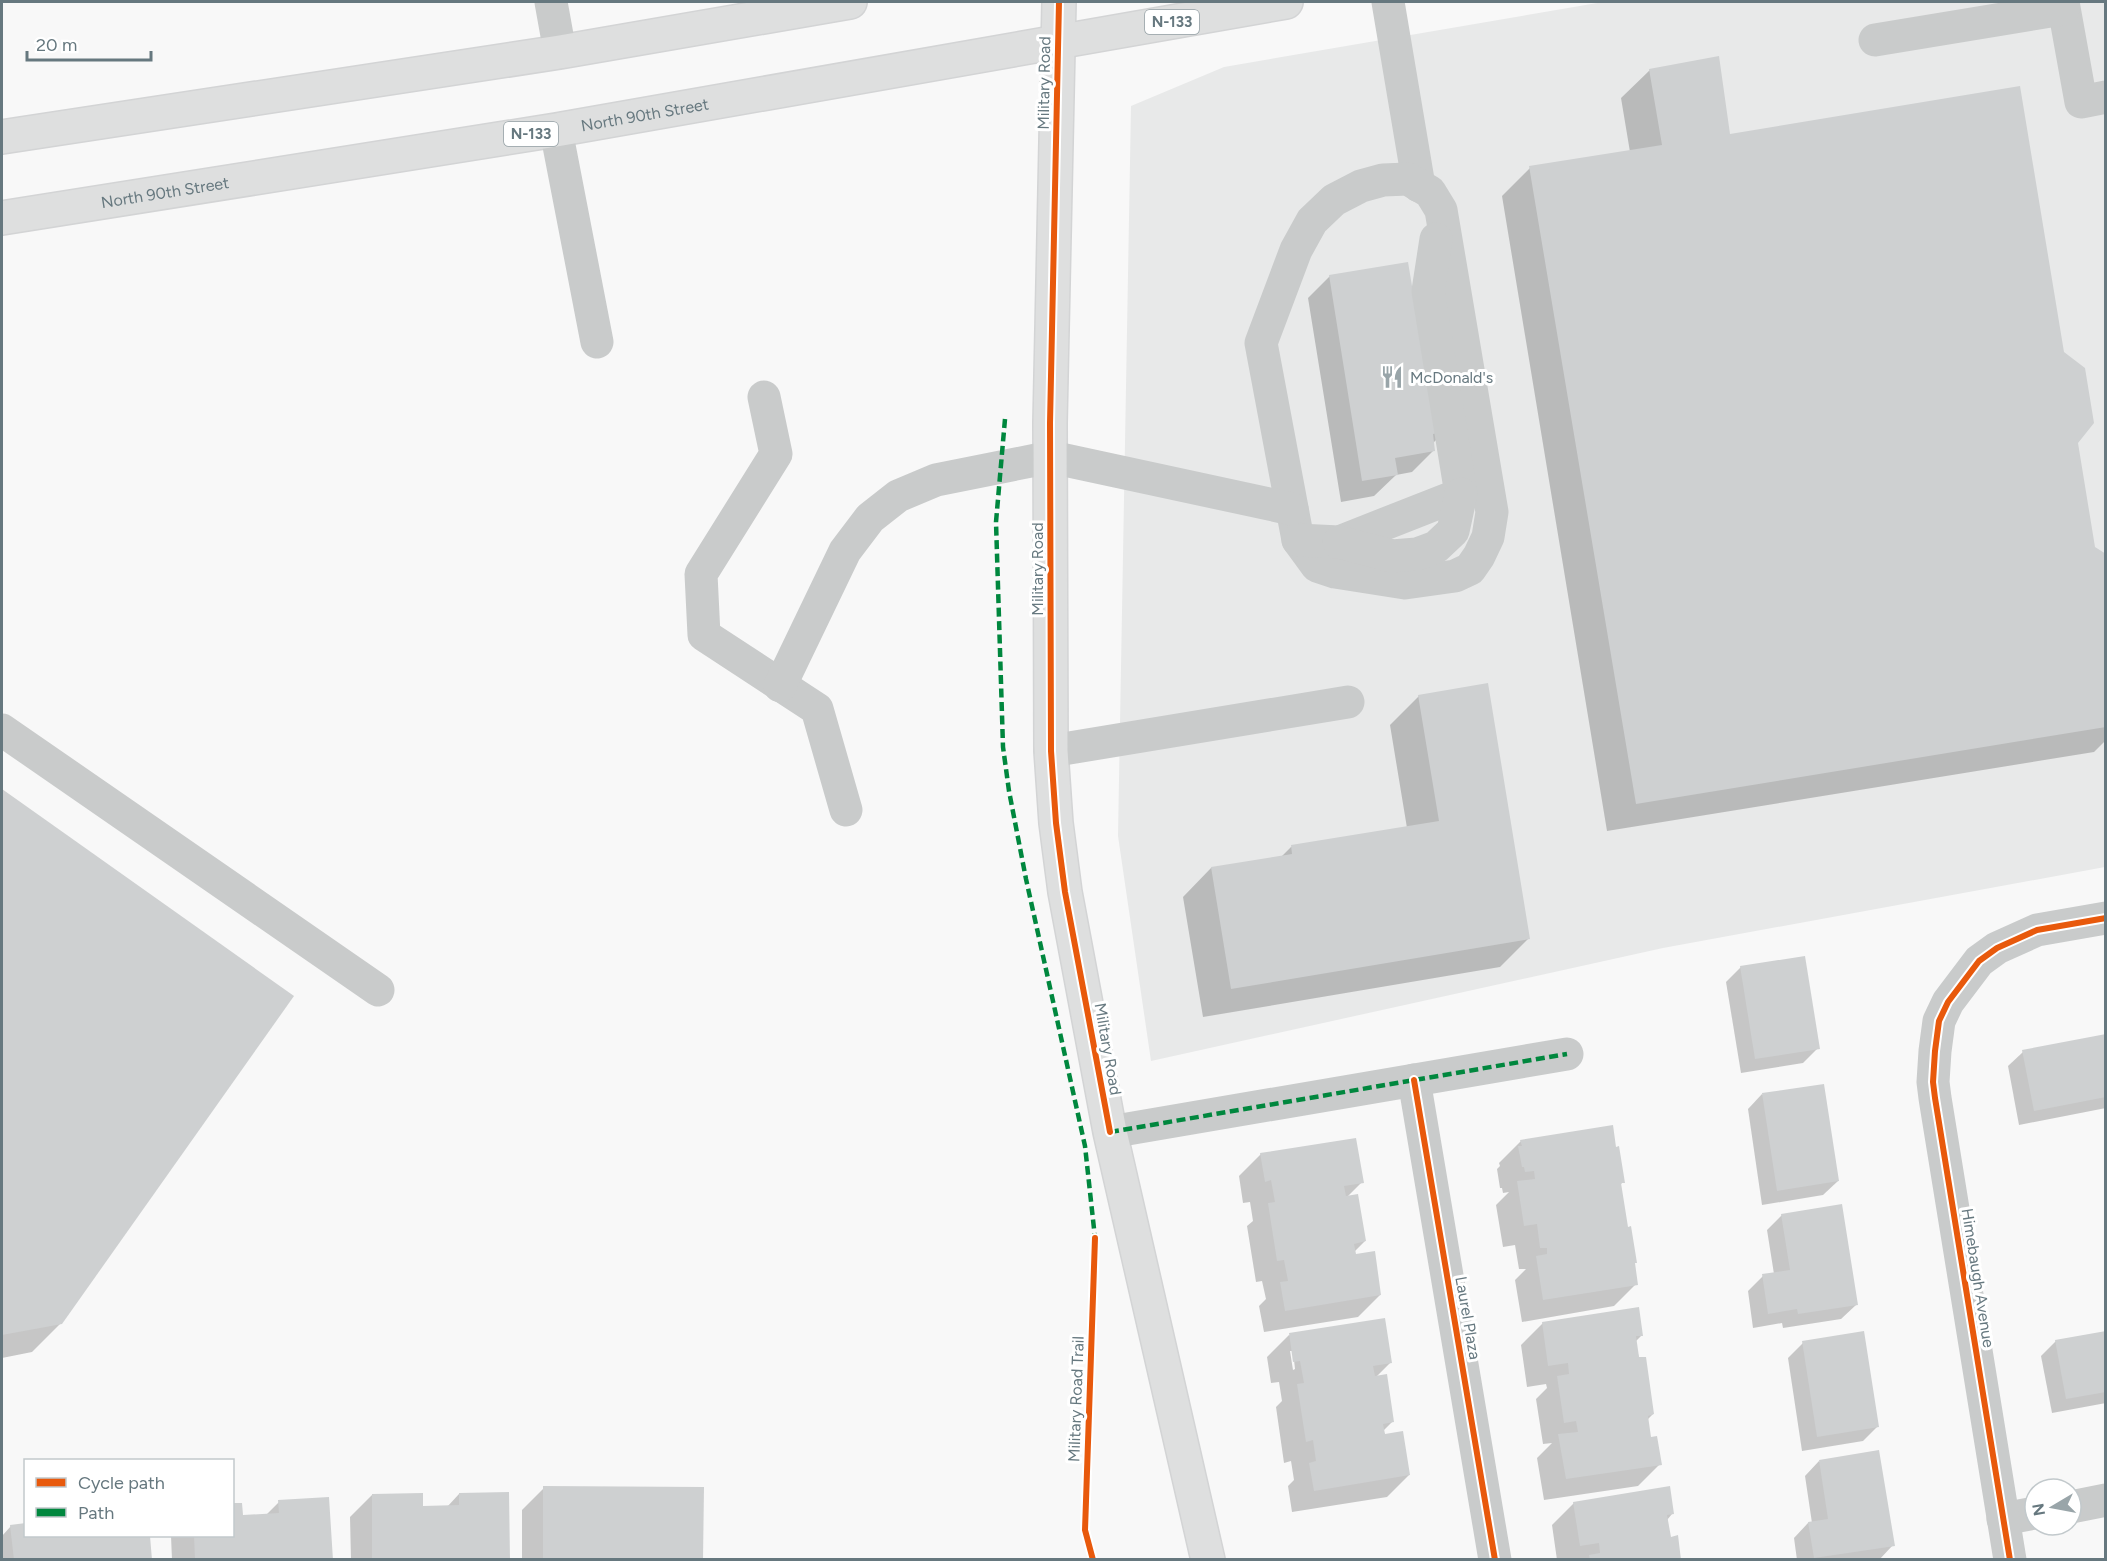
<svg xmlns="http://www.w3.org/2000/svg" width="2107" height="1561" font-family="Figtree,sans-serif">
	<rect width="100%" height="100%" fill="#f8f8f8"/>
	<polygon fill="#e8e9e9" points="1603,2 2105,2 2105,867 1663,948 1151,1061 1118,836 1131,106 1224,67"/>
	<g fill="#0003" fill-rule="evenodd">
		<polygon points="1650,70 1728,136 2062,353 2094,548 2106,556 2106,740 2094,752 1607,831 1502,196 1530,168 1630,152 1621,98"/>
		<polygon points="1330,276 1445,431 1433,443 1434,450 1412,472 1396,475 1374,496 1341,502 1308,298"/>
		<polygon points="1419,696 1528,939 1500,967 1203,1017 1183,897 1211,868 1281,857 1291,847 1407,828 1390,725"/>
		<polygon points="2,790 291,996 61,1323 32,1352 2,1358"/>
		<polygon points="1741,967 1818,1048 1803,1063 1741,1073 1726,982"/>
		<polygon points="2106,1036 2106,1108 2019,1125 2008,1066 2023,1052"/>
		<polygon points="1762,1094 1838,1181 1823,1195 1762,1205 1748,1109"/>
		<polygon points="1521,1141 1623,1182 1620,1185 1636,1284 1614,1306 1522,1322 1515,1280 1526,1269 1519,1269 1515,1245 1503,1247 1496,1205 1509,1192 1503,1193 1502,1188 1500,1188 1497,1169 1500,1166 1499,1163"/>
		<polygon points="1261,1154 1362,1182 1347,1197 1365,1241 1354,1252 1380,1295 1358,1317 1264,1332 1259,1306 1266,1299 1262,1281 1256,1282 1247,1226 1253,1221 1250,1202 1243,1203 1239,1176"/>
		<polygon points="1782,1215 1856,1305 1841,1319 1783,1328 1782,1323 1753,1328 1748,1291 1763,1276 1774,1274 1767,1230"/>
		<polygon points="1543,1323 1642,1335 1635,1342 1653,1414 1647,1420 1649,1439 1660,1464 1638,1486 1544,1500 1537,1458 1552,1443 1543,1444 1536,1399 1547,1388 1546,1384 1527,1387 1521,1345"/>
		<polygon points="2106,1333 2106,1403 2052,1413 2041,1356 2056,1341"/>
		<path d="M1289 1335 1391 1362 1376 1377 1393 1421 1383 1431 1409 1475 1387 1497 1292 1512 1288 1486 1294 1480 1291 1461 1284 1463 1276 1407 1282 1401 1279 1382 1271 1383 1267 1357ZM1290 1351H1293L1295 1369 1293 1370Z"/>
		<polygon points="1803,1343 1878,1426 1863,1441 1802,1451 1788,1358"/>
		<polygon points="1819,1461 1893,1545 1879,1560 1797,1560 1794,1538 1808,1523 1812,1523 1805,1476"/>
		<polygon points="544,1488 702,1560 522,1560 522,1510"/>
		<polygon points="459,1494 508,1560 351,1560 350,1517 372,1495 421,1507 447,1507"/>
		<polygon points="279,1502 331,1560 172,1560 171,1536 232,1536 242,1517 265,1516"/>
		<polygon points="1574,1503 1672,1514 1667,1520 1670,1538 1680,1560 1557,1560 1552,1525"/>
		<polygon points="11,1526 26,1536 148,1536 151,1560 2,1560 2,1536"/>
	</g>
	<g fill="#ced0d1">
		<polygon points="1719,56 1730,134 2020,86 2064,352 2085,368 2094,423 2078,443 2095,547 2106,554 2106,727 1636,804 1529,166 1662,145 1649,69"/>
		<polygon points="1408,262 1418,322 1447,431 1433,434 1435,451 1395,458 1398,475 1362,481 1329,275"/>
		<polygon points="1488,683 1530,939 1231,989 1211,867 1292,854 1291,845 1439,821 1418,695"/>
		<polygon points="2,789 294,996 62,1324 2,1335"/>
		<polygon points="1805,956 1820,1049 1755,1059 1740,966"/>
		<polygon points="2106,1034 2106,1097 2034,1111 2022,1050"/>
		<polygon points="1824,1084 1839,1181 1777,1191 1762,1093"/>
		<polygon points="1613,1125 1616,1147 1619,1146 1625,1183 1621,1183 1628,1227 1631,1226 1637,1263 1635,1263 1638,1285 1543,1300 1536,1256 1547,1254 1547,1248 1540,1248 1537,1224 1524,1226 1517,1181 1535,1179 1534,1171 1525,1172 1524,1167 1522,1167 1518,1146 1522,1146 1520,1140"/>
		<polygon points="1356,1138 1364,1183 1344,1186 1346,1196 1358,1194 1366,1241 1354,1244 1356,1254 1375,1251 1381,1295 1285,1311 1280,1282 1288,1281 1284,1260 1277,1261 1268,1203 1275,1202 1271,1180 1265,1182 1260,1153"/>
		<polygon points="1842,1204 1858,1305 1798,1314 1797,1309 1768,1314 1762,1274 1790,1270 1781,1214"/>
		<polygon points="1639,1307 1643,1336 1636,1336 1639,1357 1646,1357 1654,1414 1648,1416 1651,1437 1657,1436 1662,1465 1566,1479 1558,1434 1578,1432 1576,1421 1564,1423 1557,1376 1569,1374 1568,1363 1548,1366 1542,1322"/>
		<polygon points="1385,1318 1392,1363 1373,1366 1375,1376 1387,1374 1394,1422 1383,1424 1385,1434 1403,1431 1410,1475 1314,1491 1309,1463 1316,1461 1313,1440 1306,1442 1297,1384 1304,1383 1300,1361 1293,1362 1289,1333"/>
		<polygon points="1864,1331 1879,1427 1817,1437 1802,1341"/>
		<polygon points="2106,1331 2106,1392 2066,1399 2055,1340"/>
		<polygon points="1879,1450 1895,1546 1814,1558 1808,1522 1828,1519 1819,1460"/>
		<polygon points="543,1486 704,1487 703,1560 543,1560"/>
		<polygon points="1670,1486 1674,1514 1667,1515 1671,1537 1678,1535 1681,1560 1590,1560 1589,1555 1600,1553 1599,1543 1580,1546 1573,1502"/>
		<polygon points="509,1492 510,1560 372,1560 372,1494 423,1493 423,1506 459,1505 459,1493"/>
		<polygon points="329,1497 333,1560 195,1560 194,1536 232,1536 232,1503 242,1503 243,1515 279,1513 278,1500"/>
		<polygon points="26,1523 26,1536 150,1536 152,1560 14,1560 10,1525"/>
	</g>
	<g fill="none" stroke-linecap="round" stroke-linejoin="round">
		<g stroke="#d3d4d5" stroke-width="36">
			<g id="major">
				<polyline points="1059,2 1050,423 1051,751 1056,823 1065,892 1110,1132 1208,1560"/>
				<polyline points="2,137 560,52 850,2"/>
				<path id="s1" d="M2 218 556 130 1286 2"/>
			</g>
		</g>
		<g stroke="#c9cbcb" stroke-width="33">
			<polyline points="551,2 560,52"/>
			<polyline points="1388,2 1419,186"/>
			<polyline points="2063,2 2081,102 2106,97"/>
			<polyline points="1875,40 2063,9"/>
			<polyline points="556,130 597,342"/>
			<polygon points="1408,179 1430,192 1441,210 1492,512 1488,537 1479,556 1470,569 1455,576 1405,583 1335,572 1317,566 1298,540 1261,343 1296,250 1312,221 1334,200 1361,186 1383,180"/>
			<polyline points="764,397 776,454 701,574 704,635 817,709 846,810"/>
			<polyline points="1298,540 1339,542 1461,494 1428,291 1436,239"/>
			<polyline points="1339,542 1392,556 1417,554 1436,547 1453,531 1461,494"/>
			<polyline points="780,686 845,551 870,518 898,496 936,480 1051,457 1292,509"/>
			<polyline points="2,730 378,990"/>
			<polyline points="1051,751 1348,702"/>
			<polyline points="1414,1080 1495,1560"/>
			<polyline points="1110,1132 1567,1054"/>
			<polyline points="2071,1507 2106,1500"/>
			<polyline points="2003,1519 2035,1513"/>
			<polyline points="2010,1560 1935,1098 1933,1082 1935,1051 1939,1021 1948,1002 1979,961 1997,948 2037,930 2106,918"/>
		</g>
		<use href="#major" stroke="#dedfdf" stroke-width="33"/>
		<g stroke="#00873e" stroke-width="4.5" stroke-dasharray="9 4.5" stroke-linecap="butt">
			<polyline points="1005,419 996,522 1003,747 1009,791 1026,879 1085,1146 1095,1238"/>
			<polyline points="1110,1132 1567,1054"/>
		</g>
		<g stroke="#fff" stroke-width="10">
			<g id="cycleway">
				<polyline points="1059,2 1050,423 1051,751 1056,823 1065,892 1110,1132"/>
				<polyline points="1414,1080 1495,1560"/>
				<polyline points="1093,1560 1085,1530 1095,1238"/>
				<polyline points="2010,1560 1935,1098 1933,1082 1935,1051 1939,1021 1948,1002 1979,961 1997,948 2037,930 2106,918"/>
			</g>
		</g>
		<use href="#cycleway" stroke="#e8590c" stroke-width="6"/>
	</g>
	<defs>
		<g id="restaurant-bare" transform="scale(1.8)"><path d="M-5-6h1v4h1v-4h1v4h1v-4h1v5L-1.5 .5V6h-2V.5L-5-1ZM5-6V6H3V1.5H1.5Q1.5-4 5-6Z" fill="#99a5a9" stroke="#fff" stroke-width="2.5" paint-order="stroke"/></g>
	</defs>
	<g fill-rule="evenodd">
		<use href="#restaurant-bare" x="1392" y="377"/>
	</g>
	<g text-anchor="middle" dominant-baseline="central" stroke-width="6" stroke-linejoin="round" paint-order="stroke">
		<g fill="#fff" stroke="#94a0a5" stroke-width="1.5">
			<rect x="1145" y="10" width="54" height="24" rx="4.5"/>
			<rect x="504" y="122" width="54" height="24" rx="4.5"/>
		</g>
		<g font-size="15" font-weight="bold" fill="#66787f">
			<text x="1172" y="22">N-133</text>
			<text x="531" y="134">N-133</text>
		</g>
		<g font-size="16" fill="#66787f" stroke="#fff">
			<text transform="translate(1044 83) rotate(-89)">Military Road</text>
			<text stroke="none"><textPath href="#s1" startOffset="651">North 90th Street</textPath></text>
			<text stroke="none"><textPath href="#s1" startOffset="165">North 90th Street</textPath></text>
			<text transform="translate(1037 569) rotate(-90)">Military Road</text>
			<text transform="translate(1108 1049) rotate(80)">Military Road</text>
			<text transform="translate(1978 1278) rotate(81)">Himebaugh Avenue</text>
			<text transform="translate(1468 1318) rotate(80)">Laurel Plaza</text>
			<text transform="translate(1076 1399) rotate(-88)">Military Road Trail</text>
		</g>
		<g font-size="16" fill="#66787f" stroke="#fff" text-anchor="start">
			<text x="1410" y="377">McDonald's</text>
		</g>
	</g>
	<rect width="2107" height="1561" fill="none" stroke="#66787f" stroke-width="6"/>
	<rect x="24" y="1459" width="210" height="78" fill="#ffffff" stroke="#c2c9cc" stroke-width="1.5"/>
	<rect x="36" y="1478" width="30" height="9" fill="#e8590c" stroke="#c2c9cc" stroke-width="1.5"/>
	<text x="78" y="1489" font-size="18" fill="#66787f">Cycle path</text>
	<rect x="36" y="1508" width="30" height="9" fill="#00873e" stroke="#c2c9cc" stroke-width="1.5"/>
	<text x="78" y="1519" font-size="18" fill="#66787f">Path</text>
	<g transform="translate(2053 1507) rotate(260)"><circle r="28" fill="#ffffff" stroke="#c2c9cc" stroke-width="1.5"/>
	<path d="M0-4.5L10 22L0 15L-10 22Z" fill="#99a5a9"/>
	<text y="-9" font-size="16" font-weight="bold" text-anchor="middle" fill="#66787f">N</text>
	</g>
	<path d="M27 51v9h124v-9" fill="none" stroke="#66787f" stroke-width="3"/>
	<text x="36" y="51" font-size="18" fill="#66787f" stroke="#ffffff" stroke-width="4.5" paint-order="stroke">20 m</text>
</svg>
